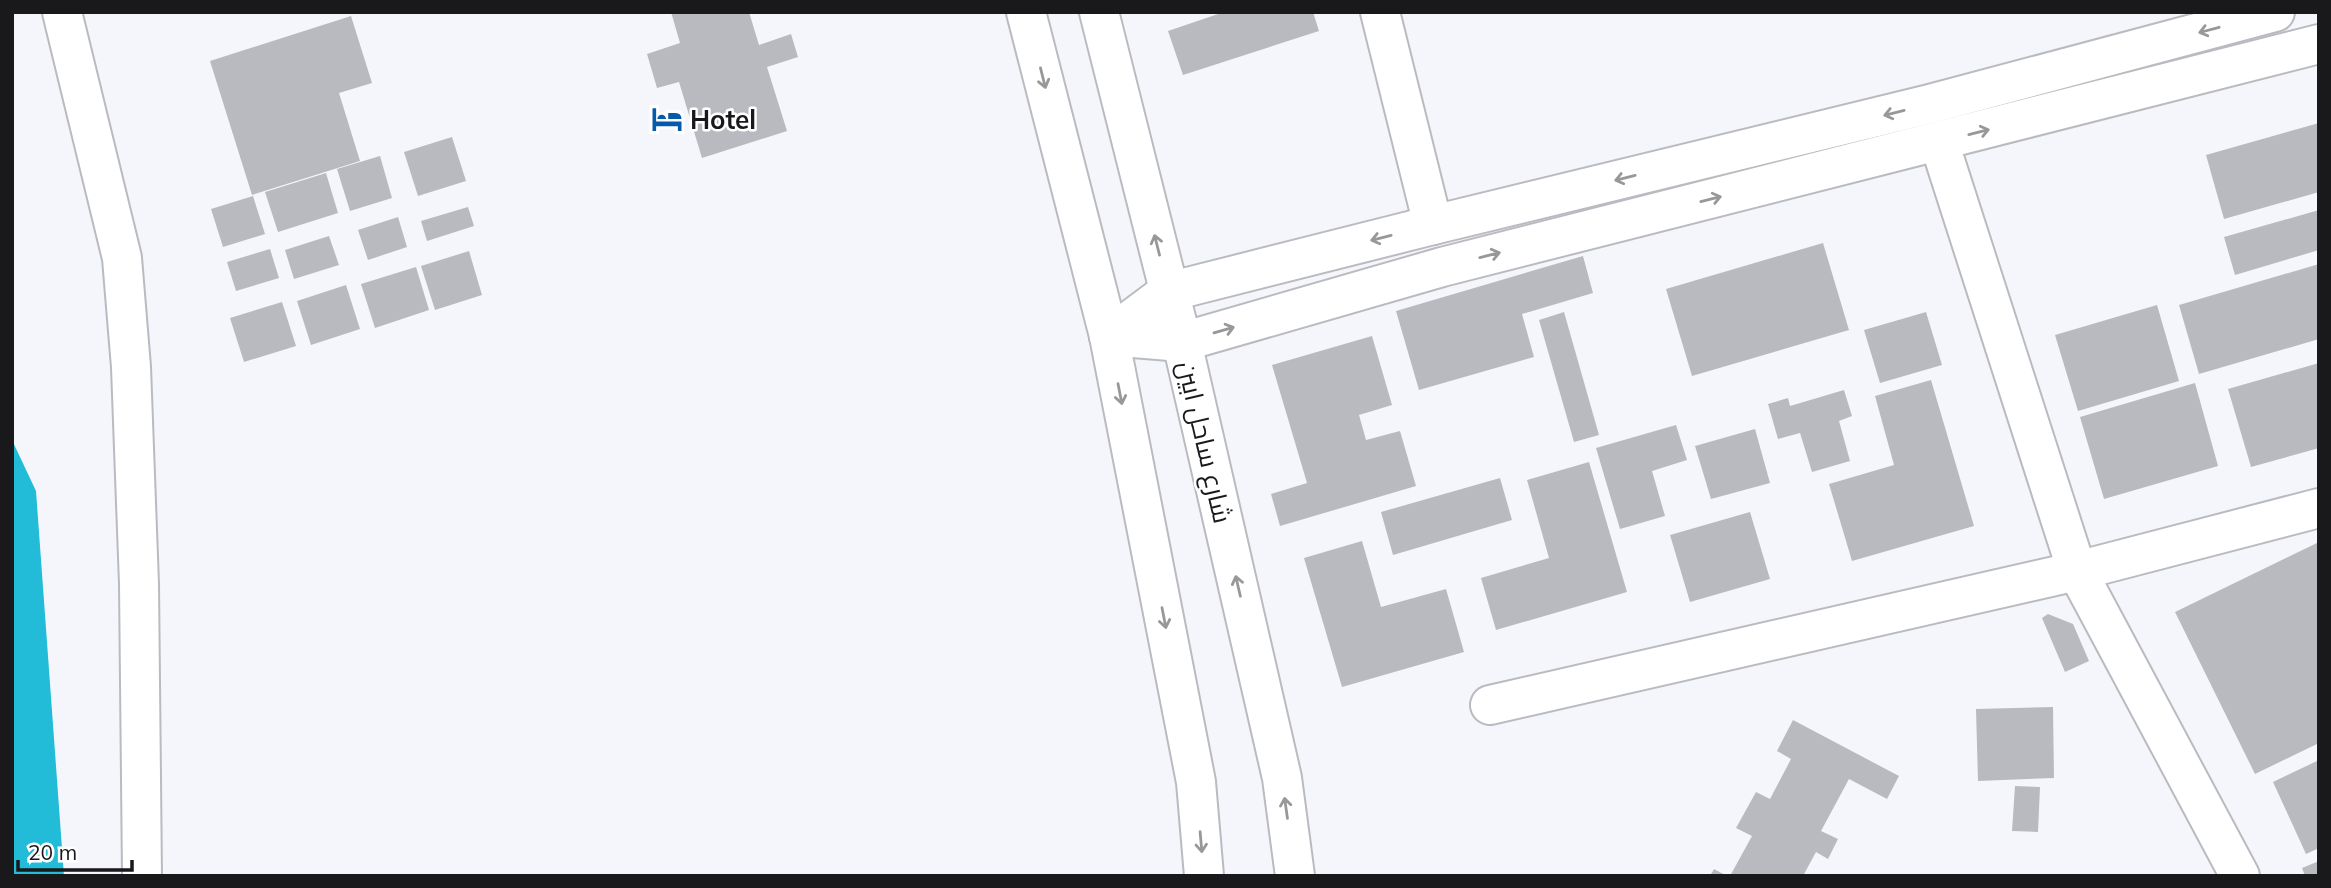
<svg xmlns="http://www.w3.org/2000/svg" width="2331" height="888" font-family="Mulish,Cairo,sans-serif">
	<rect width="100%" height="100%" fill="#f5f6fb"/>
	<polygon fill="#22bcd8" points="12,440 36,491 64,876 12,876"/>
	<g fill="#b9babf">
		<polygon points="671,12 749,12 759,45 791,34 798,57 767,67 787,131 702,158 679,82 657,88 647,54 680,43"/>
		<polygon points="1224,12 1313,12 1319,31 1183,75 1168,31"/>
		<polygon points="351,16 372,83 339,93 360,161 252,195 210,61"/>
		<polygon points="2319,123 2319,192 2224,219 2206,155"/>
		<polygon points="452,137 466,181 418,196 404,152"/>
		<polygon points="380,156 392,198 350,211 337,169"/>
		<polygon points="326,173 338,213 278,232 265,192"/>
		<polygon points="253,196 265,234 223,247 211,209"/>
		<polygon points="468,207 474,226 427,241 421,221"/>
		<polygon points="2319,210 2319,250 2235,275 2224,237"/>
		<polygon points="398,217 407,247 368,260 358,230"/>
		<polygon points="329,236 339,265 294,279 285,250"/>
		<polygon points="1823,243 1849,330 1692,376 1666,289"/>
		<polygon points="270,249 279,278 236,291 227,262"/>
		<polygon points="469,251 482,295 435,310 421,266"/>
		<polygon points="1583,256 1593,293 1522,314 1534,357 1419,390 1396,311"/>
		<polygon points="2319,264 2319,339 2199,374 2179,305"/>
		<polygon points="416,267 429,310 375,328 361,284"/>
		<polygon points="346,285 360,329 311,345 297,301"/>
		<polygon points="282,302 296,346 244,362 230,318"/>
		<polygon points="2157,305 2179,381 2078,411 2055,335"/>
		<polygon points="1564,312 1599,435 1574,442 1539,320"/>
		<polygon points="1926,312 1942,365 1880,383 1864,330"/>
		<polygon points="1372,336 1392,405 1359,415 1366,440 1400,431 1416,486 1280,526 1271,494 1307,483 1272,365"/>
		<polygon points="2319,363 2319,448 2251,467 2228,389"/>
		<polygon points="1931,380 1974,526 1852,561 1829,484 1894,465 1875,396"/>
		<polygon points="2195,383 2218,466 2104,499 2080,417"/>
		<polygon points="1844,390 1852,416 1839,421 1850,461 1812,472 1800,433 1778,439 1768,404 1788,398 1790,406"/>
		<polygon points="1676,425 1687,460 1652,471 1665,516 1620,529 1596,448"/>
		<polygon points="1755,429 1770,483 1711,499 1695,446"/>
		<polygon points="1589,462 1627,592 1496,630 1481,578 1549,558 1527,480"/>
		<polygon points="1500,478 1512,520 1393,555 1381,512"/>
		<polygon points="1750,512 1770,579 1690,602 1670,535"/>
		<polygon points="1362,541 1381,607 1446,589 1464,652 1342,687 1304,558"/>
		<polygon points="2319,542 2319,743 2255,774 2175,612"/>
		<polygon points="2048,614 2073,624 2089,661 2065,672 2042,618"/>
		<polygon points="2053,707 2054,778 1978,781 1976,709"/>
		<polygon points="1793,720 1899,776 1887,799 1849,779 1821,831 1838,839 1828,859 1816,852 1803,876 1730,876 1752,836 1736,828 1756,792 1770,799 1791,759 1777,751"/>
		<polygon points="2319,760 2319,848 2306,854 2273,782"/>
		<polygon points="2015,786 2040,787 2038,832 2012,831"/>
		<polygon points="2319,861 2319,876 2305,876 2302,868"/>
		<polygon points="1714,869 1727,876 1710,876"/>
	</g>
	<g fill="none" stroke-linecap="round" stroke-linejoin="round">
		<g stroke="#babbc0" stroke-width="42">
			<g id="minor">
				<polyline points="62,12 122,258 131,367 139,584 142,876"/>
				<polyline points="1380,12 1433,225"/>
				<polyline points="1939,142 2077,571 2240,876"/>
				<polyline points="1490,705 2077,571 2319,508"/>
			</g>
		</g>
		<g stroke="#babbc0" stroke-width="42">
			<g id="major">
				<polyline points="1109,336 1182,342 1442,267 2319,44"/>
				<polyline points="1109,336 1168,292 1433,225 1930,104 2275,12"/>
			</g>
		</g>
		<g stroke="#babbc0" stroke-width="42">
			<g id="highway">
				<polyline points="1026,12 1109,336 1196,782 1204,876"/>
				<polyline points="1099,12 1182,342 1282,778 1295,876"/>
			</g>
		</g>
		<use href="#minor" stroke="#fff" stroke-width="38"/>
		<use href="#major" stroke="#fff" stroke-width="38"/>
		<use href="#highway" stroke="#fff" stroke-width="38"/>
	</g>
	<defs><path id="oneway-shaft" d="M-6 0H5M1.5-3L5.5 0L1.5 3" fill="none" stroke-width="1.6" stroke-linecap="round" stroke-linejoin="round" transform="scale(1.75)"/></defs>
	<g stroke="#989898">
		<use href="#oneway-shaft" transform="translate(2209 30) rotate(165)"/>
		<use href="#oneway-shaft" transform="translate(1043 78) rotate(76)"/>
		<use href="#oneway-shaft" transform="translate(1894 113) rotate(166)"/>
		<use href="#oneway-shaft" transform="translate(1979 132) rotate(-14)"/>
		<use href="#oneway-shaft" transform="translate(1625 178) rotate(166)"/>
		<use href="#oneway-shaft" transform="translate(1711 199) rotate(-14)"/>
		<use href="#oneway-shaft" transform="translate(1381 238) rotate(166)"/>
		<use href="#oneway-shaft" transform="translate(1157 245) rotate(-104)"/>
		<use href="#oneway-shaft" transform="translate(1490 255) rotate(-14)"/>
		<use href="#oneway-shaft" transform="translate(1224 330) rotate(-16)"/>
		<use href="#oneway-shaft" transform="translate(1120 394) rotate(79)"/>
		<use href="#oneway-shaft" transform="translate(1238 586) rotate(-103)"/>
		<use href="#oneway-shaft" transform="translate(1164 618) rotate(79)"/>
		<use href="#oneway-shaft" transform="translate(1286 808) rotate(-98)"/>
		<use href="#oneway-shaft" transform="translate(1201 842) rotate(85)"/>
	</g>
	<defs>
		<g id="hotel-bare" transform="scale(2.415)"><path d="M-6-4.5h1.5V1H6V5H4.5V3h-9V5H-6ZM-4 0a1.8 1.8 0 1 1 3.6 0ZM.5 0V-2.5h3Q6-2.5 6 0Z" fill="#055ba9" stroke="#fff" stroke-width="2.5" paint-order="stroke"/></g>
	</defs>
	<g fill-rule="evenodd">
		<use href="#hotel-bare" x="667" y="119"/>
	</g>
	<g text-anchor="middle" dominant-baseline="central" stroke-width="5" stroke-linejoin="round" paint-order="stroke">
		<g font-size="26" font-weight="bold" fill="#19191b" stroke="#fff" text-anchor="start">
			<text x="690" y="119">Hotel</text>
		</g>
		<g font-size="26" fill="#19191b" stroke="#fff">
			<text transform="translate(1205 442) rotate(77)">شارع ساحل ابين</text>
		</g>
	</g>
	<rect width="2331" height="888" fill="none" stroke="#19191b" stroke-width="28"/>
	<path d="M18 860v10h114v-10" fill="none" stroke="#19191b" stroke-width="3.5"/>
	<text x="28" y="860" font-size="21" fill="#19191b" stroke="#ffffff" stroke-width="5" paint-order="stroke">20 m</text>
</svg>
